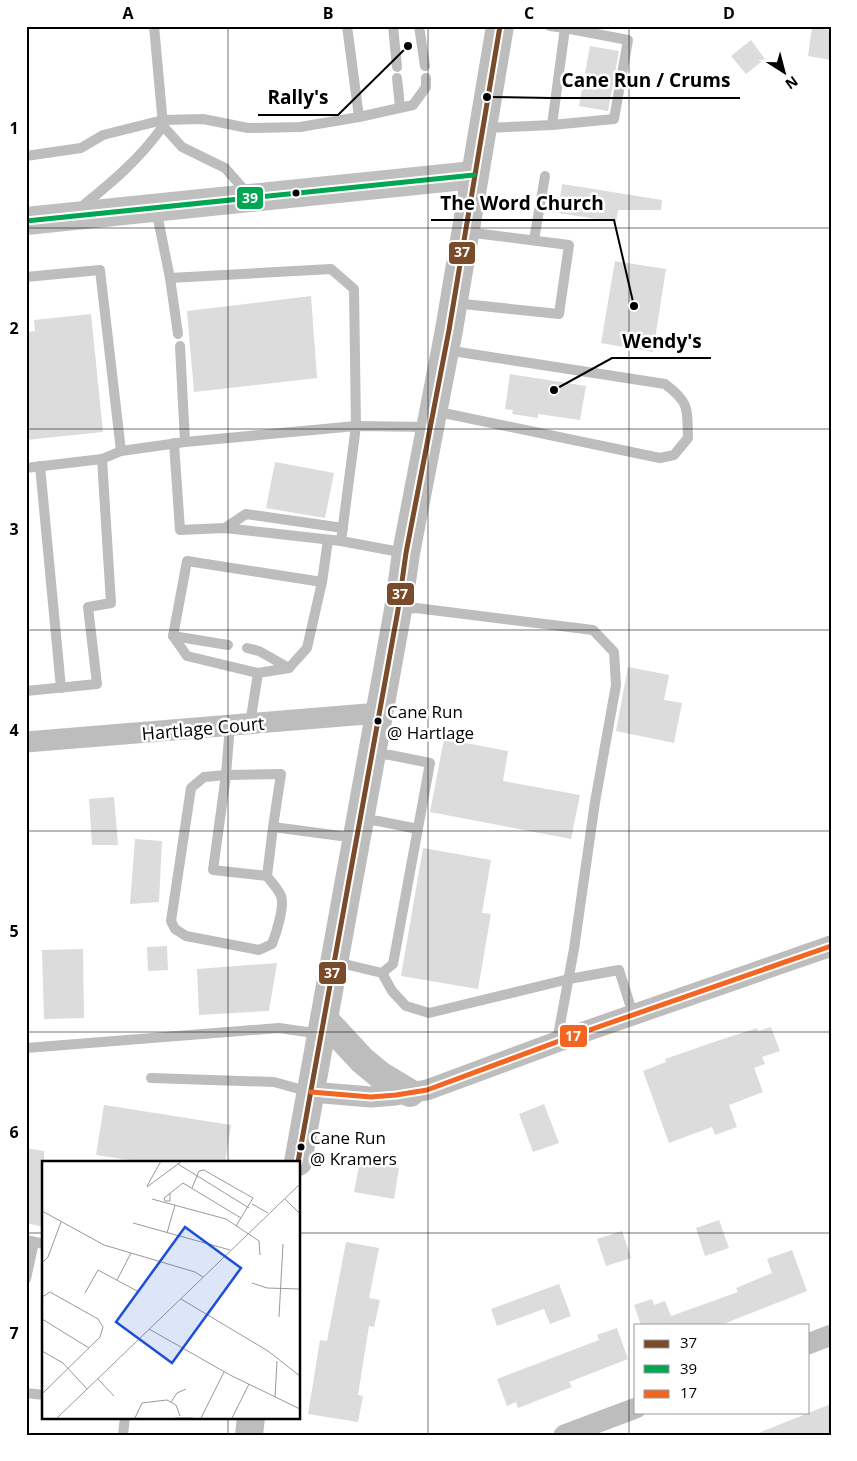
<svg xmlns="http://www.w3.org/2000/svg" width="857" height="1461" font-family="'Open Sans',sans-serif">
	<rect width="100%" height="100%" fill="#fff"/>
	<g fill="#dcdcdc">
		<polygon points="812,27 831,30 831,60 808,56"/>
		<polygon points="751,40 765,59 746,74 731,56"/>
		<polygon points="590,46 619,51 608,111 579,106"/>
		<polygon points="562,184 662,200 661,210 618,210 616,222 558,213"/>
		<polygon points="615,261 666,269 653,352 601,343"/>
		<polygon points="311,296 317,378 194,392 187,311"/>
		<polygon points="91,314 103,432 26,440 26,332 35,331 34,320"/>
		<polygon points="510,374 586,386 580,420 538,414 538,418 512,414 513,410 505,409"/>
		<polygon points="275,462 334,473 325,518 266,508"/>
		<polygon points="628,667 669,675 664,700 682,703 674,743 616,731"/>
		<polygon points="444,739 508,751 503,781 580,795 571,839 430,812"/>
		<polygon points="114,797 118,845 92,845 89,799"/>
		<polygon points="135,839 162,841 159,902 130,904"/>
		<polygon points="423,848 491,860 482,913 491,914 478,989 401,976"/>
		<polygon points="167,946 168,970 148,971 147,947"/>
		<polygon points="83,949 84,1018 44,1019 42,950"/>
		<polygon points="277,963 269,1011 199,1015 197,969"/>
		<polygon points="771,1027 780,1051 762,1057 765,1064 754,1068 763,1092 729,1105 737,1127 715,1135 712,1127 669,1143 643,1071 666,1062 665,1059 717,1041 757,1028 758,1031"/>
		<polygon points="544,1104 559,1143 533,1152 519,1114"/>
		<polygon points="104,1105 231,1125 225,1162 144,1162 96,1155"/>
		<polygon points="26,1148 44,1151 44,1227 26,1223"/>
		<polygon points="360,1161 399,1168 394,1199 354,1192"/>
		<polygon points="719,1220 729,1248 705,1256 696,1228"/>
		<polygon points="622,1231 631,1258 606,1266 597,1239"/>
		<polygon points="346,1242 379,1248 369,1298 380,1300 374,1327 369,1326 358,1395 363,1396 358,1422 308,1414 320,1340 327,1341"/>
		<polygon points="792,1250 807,1291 721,1325 641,1325 634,1305 652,1299 654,1305 665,1301 671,1316 738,1292 736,1288 772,1273 767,1259"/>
		<polygon points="559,1284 571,1316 550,1324 544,1309 497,1326 491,1309"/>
		<polygon points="617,1328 628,1359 569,1382 572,1387 518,1408 516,1402 507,1406 497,1379 599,1340 597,1335"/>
		<polygon points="831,1404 831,1435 756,1435 756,1434"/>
	</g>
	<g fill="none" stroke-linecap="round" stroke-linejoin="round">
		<g stroke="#bdbdbd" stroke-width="10">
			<polyline points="154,26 163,125"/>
			<polyline points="393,26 397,67"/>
			<polyline points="419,26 425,66"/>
			<polyline points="397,78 400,107"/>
			<polyline points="359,117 413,105 426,87 426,78"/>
			<polyline points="552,125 614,119 628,40 565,28"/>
			<polyline points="485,128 552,125 565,28 550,26"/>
			<polyline points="26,156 81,148 103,135 163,120 203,119 248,128 300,127 359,117 347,26"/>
			<path d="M80 208C111 183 140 159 163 126L182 147 225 168 248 194"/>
			<polyline points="156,209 170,278 178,334"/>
			<polyline points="534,240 545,176"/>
			<polyline points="26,277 100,270 121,451"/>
			<polyline points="170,278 331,269 354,289 356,426 341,541"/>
			<polyline points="454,303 559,314 569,245 466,232"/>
			<polyline points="180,346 185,442"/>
			<path d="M434 411 660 458 674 455 688 438C687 408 690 403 665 384L446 350"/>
			<polyline points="174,443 180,530 225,528 341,541 405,553"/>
			<polyline points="40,466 61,688"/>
			<polyline points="26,468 102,459"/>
			<polyline points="225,528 246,514 343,528"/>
			<polyline points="399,610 416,608 593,630 614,652 616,685 595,802 574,949 557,1041"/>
			<polyline points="173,636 228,645"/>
			<polyline points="247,648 259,651 289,668"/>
			<polyline points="258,673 187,656 173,636 187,561 322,582"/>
			<polyline points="26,691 97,684 88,607 111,603 102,459 121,451 185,442 356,426 430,427"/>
			<polyline points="250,724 258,673 289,668 307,648 322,582 328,540"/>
			<path d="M230 725 226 775 204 777 191 788 171 921 175 929 186 936 259 950 272 944C276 934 285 906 281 896 278 889 271 882 267 876"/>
			<polyline points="373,754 390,755 430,763 393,964 382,973"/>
			<polyline points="360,819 378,821 418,829"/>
			<polyline points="273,827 267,876 213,870 226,775 281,774 273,827 356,838"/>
			<polyline points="336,962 382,973 392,991 406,1006 429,1013 569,979 619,970 633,1014"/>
			<polyline points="26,1048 279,1028 321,1034"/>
			<polyline points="151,1078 274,1082 310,1092"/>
			<polyline points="26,1240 44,1244"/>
			<polyline points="26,1279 34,1242"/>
			<polyline points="26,1393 44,1395"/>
			<polyline points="123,1435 125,1417"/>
		</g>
		<g stroke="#bdbdbd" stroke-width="21">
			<polyline points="26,742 379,713"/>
			<polyline points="311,1092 371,1097 396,1095 427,1090 578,1034 831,946"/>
			<polyline points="808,1344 831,1335"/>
			<polyline points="564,1435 636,1408"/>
		</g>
		<polyline stroke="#bfbfbf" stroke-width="28" points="26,221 474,175"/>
		<g stroke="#bdbdbd" stroke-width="28">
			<polyline points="324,1019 362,1060 380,1075 410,1093"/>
			<polyline points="298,1162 398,610 406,553 449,330 500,26"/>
			<polyline points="249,1435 251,1417"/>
		</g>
		<g stroke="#fff" stroke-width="9">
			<polyline id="bus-1" points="298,1162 398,610 406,553 449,330 500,26"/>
		</g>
		<g stroke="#fff" stroke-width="9">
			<polyline id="bus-2" points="26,221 474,175"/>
		</g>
		<g stroke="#fff" stroke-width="9">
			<polyline id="bus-3" points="311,1092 371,1097 396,1095 427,1090 578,1034 831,946"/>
		</g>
		<use href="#bus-1" stroke="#7a4b2a" stroke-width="5"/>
		<use href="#bus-2" stroke="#00a651" stroke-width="5"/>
		<use href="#bus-3" stroke="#f26522" stroke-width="5"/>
	</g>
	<path fill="none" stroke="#000" stroke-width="1" stroke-opacity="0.55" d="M228 26V1162M428 26V1435M629 26V1435M26 228H831M26 429H831M26 630H831M26 831H831M26 1032H831M26 1233H44M299 1233H831M228 1417V1435"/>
	<g fill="#000" stroke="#fff" stroke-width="2">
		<circle cx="296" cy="193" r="4.5"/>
		<circle cx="378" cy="721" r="4.5"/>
		<circle cx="301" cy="1147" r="4.5"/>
	</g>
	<g text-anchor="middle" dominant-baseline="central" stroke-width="5" stroke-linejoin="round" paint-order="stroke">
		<g font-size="17" fill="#000" stroke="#fff" text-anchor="start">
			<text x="387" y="711">Cane Run<tspan x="387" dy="21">@ Hartlage</tspan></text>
			<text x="310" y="1137">Cane Run<tspan x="310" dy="21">@ Kramers</tspan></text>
		</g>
		<g font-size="18" fill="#000" stroke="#fff">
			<text transform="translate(203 728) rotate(-5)">Hartlage Court</text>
		</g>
	</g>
	<g transform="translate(42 1161)">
		<rect width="258" height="258" fill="#fff"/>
		<path fill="none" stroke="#999" stroke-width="1" d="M136 3 207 47M105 25 119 0M105 26 140 0M150 27 157 10 162 9 211 37 194 65M128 32V40H123L122 37 141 22 199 57M110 38 184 58 217 80 218 94M243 38 258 53M210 43 226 52M0 50 62 84 153 111 161 116M91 62 188 89M125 72 133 44M0 102 6 96 19 61M75 119 89 92M210 122 225 127 258 128M43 132 56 109 97 131M0 136 8 131 56 158 61 166M139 138 226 190 258 215M237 156 241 83M0 158 47 187M107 168 188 214 258 248M0 190 21 202 45 228M56 218 72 235M0 233 58 176 61 166M233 236 235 200M129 241 135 232 144 228M15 257 258 23M93 257 100 242 125 239 134 244 138 255M133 257H151M159 257 182 211M190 257 207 223"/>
		<path fill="#1d4ed8" fill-opacity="0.15" stroke="#1d4ed8" stroke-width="2.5" d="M143 66 199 107 130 202 74 161Z"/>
		<rect width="258" height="258" fill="none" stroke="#000" stroke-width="2.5"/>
	</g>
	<path fill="none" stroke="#000" stroke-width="2" d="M487 97L551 98H740M408 46L338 115H258M634 306L614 220H431M554 390L612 358H711"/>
	<g fill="#000" stroke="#fff" stroke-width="2">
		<circle cx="487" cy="97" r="5"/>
		<circle cx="408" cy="46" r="5"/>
		<circle cx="634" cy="306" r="5"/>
		<circle cx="554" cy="390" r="5"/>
	</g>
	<g font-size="19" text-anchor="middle" font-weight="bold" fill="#000" stroke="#fff" stroke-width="5" stroke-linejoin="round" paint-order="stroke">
		<text x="646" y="87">Cane Run / Crums</text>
		<text x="298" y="104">Rally's</text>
		<text x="522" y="210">The Word Church</text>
		<text x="662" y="348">Wendy's</text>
	</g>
	<g stroke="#fff" stroke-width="2">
		<rect x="236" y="186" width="28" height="24" rx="5" fill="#00a651"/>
		<rect x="448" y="241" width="28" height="24" rx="5" fill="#7a4b2a"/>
		<rect x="386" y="582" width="29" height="24" rx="5" fill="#7a4b2a"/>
		<rect x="318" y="961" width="29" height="24" rx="5" fill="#7a4b2a"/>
		<rect x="559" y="1024" width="29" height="24" rx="5" fill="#f26522"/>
	</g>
	<g font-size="14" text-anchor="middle" font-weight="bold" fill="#fff">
		<text x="250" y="203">39</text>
		<text x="462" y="257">37</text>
		<text x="400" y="599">37</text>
		<text x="332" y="978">37</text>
		<text x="573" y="1041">17</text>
	</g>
	<rect width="857" height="1461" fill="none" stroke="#ffffff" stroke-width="55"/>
	<rect x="634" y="1324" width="175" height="90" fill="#ffffff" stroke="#999999"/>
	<rect x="644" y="1340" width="25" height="8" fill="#7a4b2a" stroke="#999999"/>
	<text x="680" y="1348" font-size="15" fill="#000000">37</text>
	<rect x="644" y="1365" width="25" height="8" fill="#00a651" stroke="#999999"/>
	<text x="680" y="1374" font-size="15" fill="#000000">39</text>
	<rect x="644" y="1390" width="25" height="8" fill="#f26522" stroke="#999999"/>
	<text x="680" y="1398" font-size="15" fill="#000000">17</text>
	<g transform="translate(784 72) rotate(144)" stroke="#ffffff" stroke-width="4" paint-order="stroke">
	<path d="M0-4L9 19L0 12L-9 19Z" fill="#000000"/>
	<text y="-8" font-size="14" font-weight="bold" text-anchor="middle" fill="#000000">N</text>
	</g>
	<rect x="28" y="28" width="802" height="1406" fill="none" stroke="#000" stroke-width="2"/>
	<g font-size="16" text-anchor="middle" font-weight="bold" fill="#000">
		<text x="128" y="19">A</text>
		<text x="328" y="19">B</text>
		<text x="529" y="19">C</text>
		<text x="729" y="19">D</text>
		<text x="14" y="134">1</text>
		<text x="14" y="334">2</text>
		<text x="14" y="535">3</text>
		<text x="14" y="736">4</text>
		<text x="14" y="937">5</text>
		<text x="14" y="1138">6</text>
		<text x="14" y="1339">7</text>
	</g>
</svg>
